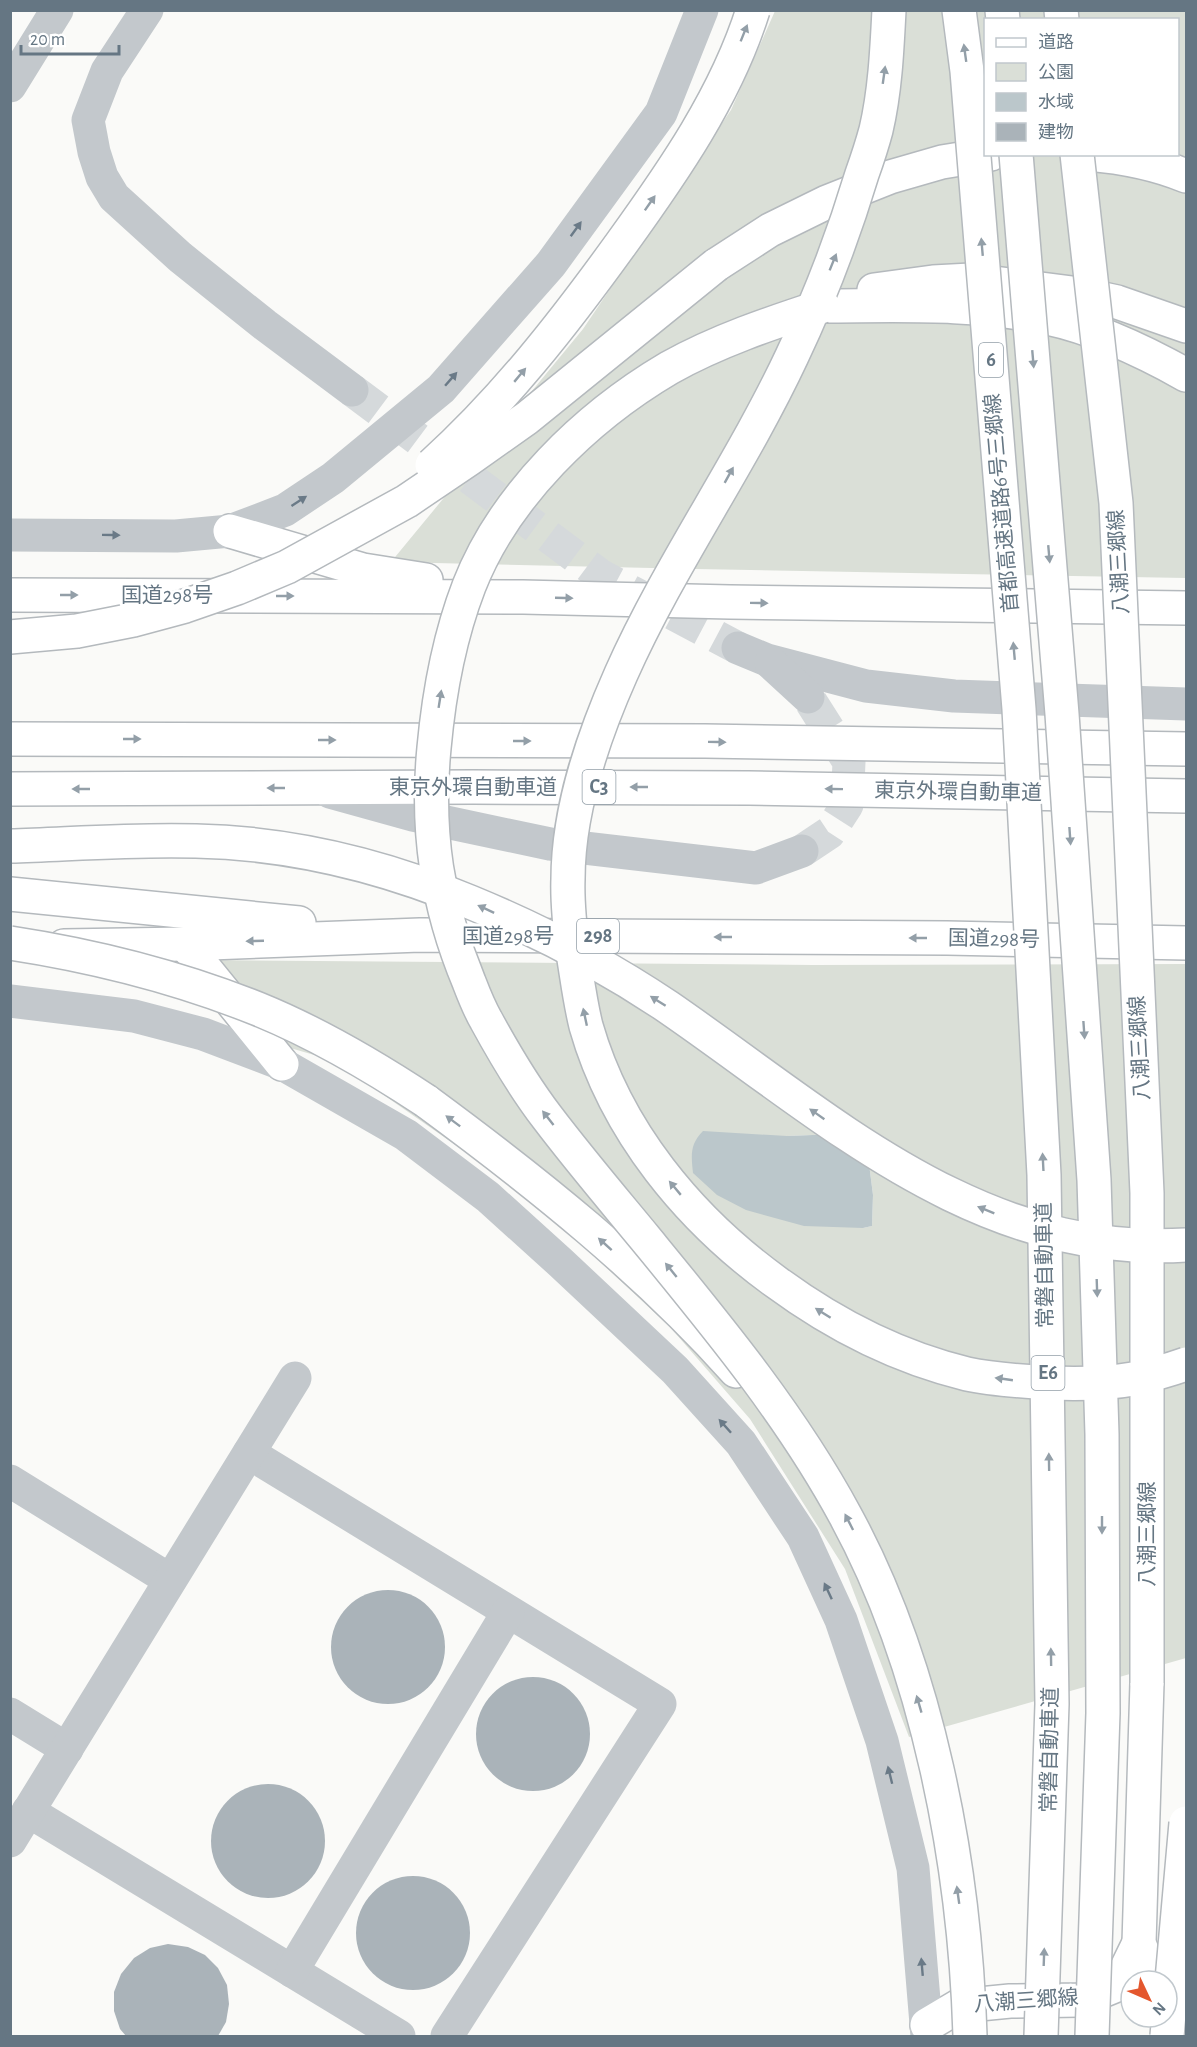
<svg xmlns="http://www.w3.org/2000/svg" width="1197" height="2047" font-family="'Alegreya Sans','Noto Sans JP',sans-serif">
	<rect width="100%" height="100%" fill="#fafaf8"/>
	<g fill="#dadfd7" fill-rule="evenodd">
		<path d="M775 11H1186V578L696 569 391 562 583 329 731 110ZM986 20H1178V154H986Z"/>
		<path d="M199 960 813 965 1186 964V1658L909 1737 845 1569 750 1419 670 1327 533 1199 335 1061 266 1041ZM838 1134 868 1156 873 1195 872 1226 863 1228 787 1136Z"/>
	</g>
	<path fill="#bbc7cb" d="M703 1131 787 1136 838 1134 868 1156 873 1195 872 1226 863 1228 804 1226 746 1210 717 1195 693 1173C691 1155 690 1144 703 1131Z"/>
	<g fill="#aab3b9">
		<circle cx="388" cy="1647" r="57"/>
		<circle cx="533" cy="1734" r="57"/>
		<circle cx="268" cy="1841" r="57"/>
		<circle cx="413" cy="1933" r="57"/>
		<polygon points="168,1944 188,1947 205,1955 218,1968 227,1985 229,2004 226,2022 218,2036 126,2036 120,2029 114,2011 114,1992 121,1974 134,1958 150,1948"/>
	</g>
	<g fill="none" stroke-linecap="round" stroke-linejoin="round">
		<g stroke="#d5d9db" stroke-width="33" stroke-dasharray="33 16" stroke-linecap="butt">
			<polyline points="352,390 600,575 738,648"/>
			<polyline points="802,851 829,833 847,805 849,762 808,697"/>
		</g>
		<g stroke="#b5babe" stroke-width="36">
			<g id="major">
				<polyline points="1061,10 1062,20"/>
				<polyline points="1147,1683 1139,1943 1154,1981"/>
				<polyline points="927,2025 959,2006 1010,2001 1080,2000 1119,1984 1139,1943"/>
			</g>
		</g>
		<g stroke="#b4b9bd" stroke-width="36">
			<g id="highway">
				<polyline points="1002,10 1003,20"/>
				<path d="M1088 154C1122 157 1155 163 1186 176"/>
				<polyline points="716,265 770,230 827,202 890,177 942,162 991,154"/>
				<polyline points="874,290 933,282 971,280 1080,294 1117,302 1186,326"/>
				<path d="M823 306C897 306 974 302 1047 318 1094 328 1145 352 1186 375"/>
				<polyline points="230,531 363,570 426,580"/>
				<polyline points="10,595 523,597 730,602 1186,608"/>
				<polyline points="10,739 705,741 1186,749"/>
				<polyline points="10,789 473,787 749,788 1186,796"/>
				<polyline points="10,894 299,923"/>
				<polyline points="185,944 282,1064"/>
				<polyline points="64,946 185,944 420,935 947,938 1186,943"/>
				<path d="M426 1101C536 1182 645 1269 736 1371"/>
			</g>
		</g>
		<g stroke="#c3c8cc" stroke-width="33">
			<polyline points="147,10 107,71 88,120 94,152 102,177 114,197 180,257 265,325 352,390"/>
			<polyline points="10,86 57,10"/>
			<polyline points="10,535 176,536 230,531 285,510 333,478 441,389 551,264 661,113 702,10"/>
			<polyline points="738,648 767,660 866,686 954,696 1186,704"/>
			<polyline points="771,663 808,697"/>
			<polyline points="330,792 413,815 550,844 756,868 802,851"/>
			<polyline points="10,1001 134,1016 203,1034 282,1064 406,1135 488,1197 561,1263 675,1370 741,1443 803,1537 841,1620 882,1741 913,1868 927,2036"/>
			<polyline points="249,1453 660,1704 447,2036"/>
			<polyline points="10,1481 170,1580"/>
			<polyline points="10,1714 67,1749"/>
			<polyline points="28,1811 399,2036"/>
			<polyline points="10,1841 295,1378"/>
			<polyline points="292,1971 508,1612"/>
		</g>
		<use href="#major" stroke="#fff" stroke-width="33"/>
		<use href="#highway" stroke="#fff" stroke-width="33"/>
		<g stroke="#b5babe" stroke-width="36" stroke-linecap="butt">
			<polyline id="major-bridge" points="1077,154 1116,503 1147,1193 1147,1683"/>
		</g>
		<g stroke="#b4b9bd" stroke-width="36" stroke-linecap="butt">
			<g id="highway-bridge">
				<path d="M889 10C887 50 885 92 876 130 872 145 867 160 862 174 843 237 820 297 792 356 741 465 670 564 621 674 593 737 568 809 568 879 567 904 570 929 573 953 577 977 580 1002 586 1026 616 1131 689 1219 776 1282 833 1324 897 1357 967 1374 994 1380 1022 1381 1050 1383 1077 1384 1106 1384 1133 1379 1151 1375 1169 1370 1186 1364"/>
				<polyline points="959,10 967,71 1019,709 1044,1175 1052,1704 1041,2036"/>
				<polyline points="1016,154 1062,714 1094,1180 1102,1434 1103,1713 1092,2036"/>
				<path d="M823 306C771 323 717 341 669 368 586 417 504 496 469 586 449 638 439 693 434 748 426 831 437 905 469 982 474 995 479 1008 486 1020 504 1053 524 1087 547 1117 578 1158 612 1198 645 1238 717 1326 791 1415 845 1515 928 1667 965 1865 970 2036"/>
				<path d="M432 465C504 400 564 323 621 244 673 172 726 96 753 10"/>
				<polyline points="10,637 77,631 133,620 185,606 237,588 287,567 407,501 469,459 527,418 716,265"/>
				<path d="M10 846C72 844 135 839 196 841 290 843 384 866 470 902 538 930 607 966 668 1007 828 1117 977 1258 1186 1245"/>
				<path d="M10 943C95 956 178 977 258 1009 317 1033 373 1066 426 1101"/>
				<polyline points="1167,2036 1186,1823"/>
			</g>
		</g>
		<use href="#major-bridge" stroke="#fff" stroke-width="33"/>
		<use href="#highway-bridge" stroke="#fff" stroke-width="33"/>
	</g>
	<defs><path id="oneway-solid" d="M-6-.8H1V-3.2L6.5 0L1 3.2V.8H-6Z" transform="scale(1.5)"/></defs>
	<g fill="#939fa8">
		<use href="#oneway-solid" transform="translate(744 33) rotate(-68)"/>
		<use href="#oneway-solid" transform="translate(965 53) rotate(-98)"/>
		<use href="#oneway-solid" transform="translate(884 75) rotate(-82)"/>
		<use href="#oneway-solid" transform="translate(650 203) rotate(-55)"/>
		<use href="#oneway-solid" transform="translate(982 247) rotate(-95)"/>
		<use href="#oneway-solid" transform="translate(833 262) rotate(-68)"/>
		<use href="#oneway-solid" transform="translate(1033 359) rotate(85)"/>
		<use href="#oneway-solid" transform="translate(520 375) rotate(-50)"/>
		<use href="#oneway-solid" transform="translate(729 475) rotate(-61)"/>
		<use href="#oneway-solid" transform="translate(1049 554) rotate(85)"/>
		<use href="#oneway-solid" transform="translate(69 595)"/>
		<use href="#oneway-solid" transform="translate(285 596)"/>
		<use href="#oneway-solid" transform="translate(564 598) rotate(2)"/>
		<use href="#oneway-solid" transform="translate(759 603) rotate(1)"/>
		<use href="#oneway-solid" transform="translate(1014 651) rotate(-95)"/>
		<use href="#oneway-solid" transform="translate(440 699) rotate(-81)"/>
		<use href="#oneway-solid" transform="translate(132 739)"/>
		<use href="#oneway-solid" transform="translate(327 740)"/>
		<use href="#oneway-solid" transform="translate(522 741)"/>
		<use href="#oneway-solid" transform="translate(717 742) rotate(1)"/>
		<use href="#oneway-solid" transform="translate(639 787) rotate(-180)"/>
		<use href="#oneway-solid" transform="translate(276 788) rotate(180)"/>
		<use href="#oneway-solid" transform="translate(81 789) rotate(180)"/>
		<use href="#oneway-solid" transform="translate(834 789) rotate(-179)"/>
		<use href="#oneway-solid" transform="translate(1070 836) rotate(86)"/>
		<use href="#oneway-solid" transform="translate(486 909) rotate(-155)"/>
		<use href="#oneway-solid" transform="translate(723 937) rotate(-180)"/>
		<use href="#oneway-solid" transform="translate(918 938) rotate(-180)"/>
		<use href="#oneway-solid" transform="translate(255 941) rotate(178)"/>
		<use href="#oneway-solid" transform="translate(658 1001) rotate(-148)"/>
		<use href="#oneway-solid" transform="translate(585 1017) rotate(-102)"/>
		<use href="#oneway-solid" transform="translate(1084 1030) rotate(86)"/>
		<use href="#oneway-solid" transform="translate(817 1114) rotate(-145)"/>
		<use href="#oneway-solid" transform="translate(548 1118) rotate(-128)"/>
		<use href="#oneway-solid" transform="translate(453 1121) rotate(-143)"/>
		<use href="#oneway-solid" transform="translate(1043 1162) rotate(-93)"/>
		<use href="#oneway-solid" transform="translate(675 1188) rotate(-130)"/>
		<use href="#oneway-solid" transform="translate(986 1210) rotate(-158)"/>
		<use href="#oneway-solid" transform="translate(605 1244) rotate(-138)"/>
		<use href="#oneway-solid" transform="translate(671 1270) rotate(-129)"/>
		<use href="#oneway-solid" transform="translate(1097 1288) rotate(88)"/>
		<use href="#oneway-solid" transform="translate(823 1313) rotate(-148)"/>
		<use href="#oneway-solid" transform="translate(1004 1379) rotate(-172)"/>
		<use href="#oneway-solid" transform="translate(1049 1462) rotate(-91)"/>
		<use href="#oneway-solid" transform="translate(849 1522) rotate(-117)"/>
		<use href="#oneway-solid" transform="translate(1102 1525) rotate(90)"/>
		<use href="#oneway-solid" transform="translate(1051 1657) rotate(-91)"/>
		<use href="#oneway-solid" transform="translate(919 1704) rotate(-106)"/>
		<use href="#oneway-solid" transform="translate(958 1895) rotate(-98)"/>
		<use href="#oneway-solid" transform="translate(1044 1957) rotate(-88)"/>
	</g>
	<g fill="#6a7a87">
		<use href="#oneway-solid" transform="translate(576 229) rotate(-54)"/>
		<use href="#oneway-solid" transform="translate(451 379) rotate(-49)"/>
		<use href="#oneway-solid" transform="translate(299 501) rotate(-33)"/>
		<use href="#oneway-solid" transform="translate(111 535) rotate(1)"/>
		<use href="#oneway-solid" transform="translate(725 1426) rotate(-132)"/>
		<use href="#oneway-solid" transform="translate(828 1591) rotate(-115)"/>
		<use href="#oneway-solid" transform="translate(890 1775) rotate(-104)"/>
		<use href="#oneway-solid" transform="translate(922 1967) rotate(-95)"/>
	</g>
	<g text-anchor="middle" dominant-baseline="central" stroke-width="6" stroke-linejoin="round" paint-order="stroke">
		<g fill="#fff" stroke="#939fa8" stroke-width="1.5">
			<rect x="979" y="343" width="24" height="34" rx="4.5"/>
			<rect x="582.5" y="770" width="33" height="34" rx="4.5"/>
			<rect x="577" y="919" width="42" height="34" rx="4.5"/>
			<rect x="1031.5" y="1356" width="33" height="34" rx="4.5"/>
		</g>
		<g font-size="20" font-weight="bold" fill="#657683">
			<text x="991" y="360">6</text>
			<text x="599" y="787">C3</text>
			<text x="598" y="936">298</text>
			<text x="1048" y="1373">E6</text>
		</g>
		<g font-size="21" fill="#657683" stroke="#fff">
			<text transform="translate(1002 503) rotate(-95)">首都高速道路6号三郷線</text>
			<text transform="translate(1119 562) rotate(-93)">八潮三郷線</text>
			<text x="167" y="595">国道298号</text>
			<text x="473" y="787">東京外環自動車道</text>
			<text transform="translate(958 792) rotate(1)">東京外環自動車道</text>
			<text x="508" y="936">国道298号</text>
			<text transform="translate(994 939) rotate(1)">国道298号</text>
			<text transform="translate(1140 1048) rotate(-93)">八潮三郷線</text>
			<text transform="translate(1045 1265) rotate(-91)">常磐自動車道</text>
			<text transform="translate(1147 1534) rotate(-90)">八潮三郷線</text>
			<text transform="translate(1050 1750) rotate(-89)">常磐自動車道</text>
			<text transform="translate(1026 2001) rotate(-4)">八潮三郷線</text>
		</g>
	</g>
	<rect width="1197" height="2047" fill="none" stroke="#657683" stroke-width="24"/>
	<rect x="984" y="18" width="195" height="138" fill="#ffffff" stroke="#c1c8cd" stroke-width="1.5"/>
	<rect x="996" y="38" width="30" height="9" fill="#ffffff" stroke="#c1c8cd" stroke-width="1.5"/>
	<text x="1038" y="48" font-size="18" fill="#657683">道路</text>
	<rect x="996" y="63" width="30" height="18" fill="#dadfd7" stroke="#c1c8cd" stroke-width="1.5"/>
	<text x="1038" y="78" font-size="18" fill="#657683">公園</text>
	<rect x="996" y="93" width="30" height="18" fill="#bbc7cb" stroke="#c1c8cd" stroke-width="1.5"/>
	<text x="1038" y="108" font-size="18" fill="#657683">水域</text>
	<rect x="996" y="123" width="30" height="18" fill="#aab3b9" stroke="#c1c8cd" stroke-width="1.5"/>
	<text x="1038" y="138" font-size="18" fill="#657683">建物</text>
	<g transform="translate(1149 1999) rotate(134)"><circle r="28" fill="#ffffff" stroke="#c1c8cd" stroke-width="1.5"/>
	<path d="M0-4.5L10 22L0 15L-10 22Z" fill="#e4572e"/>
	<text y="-9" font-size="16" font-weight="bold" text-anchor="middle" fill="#657683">N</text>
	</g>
	<path d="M21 45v9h98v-9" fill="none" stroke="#657683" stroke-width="3"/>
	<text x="30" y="45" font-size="18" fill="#657683" stroke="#ffffff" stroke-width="4.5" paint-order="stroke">20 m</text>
</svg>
